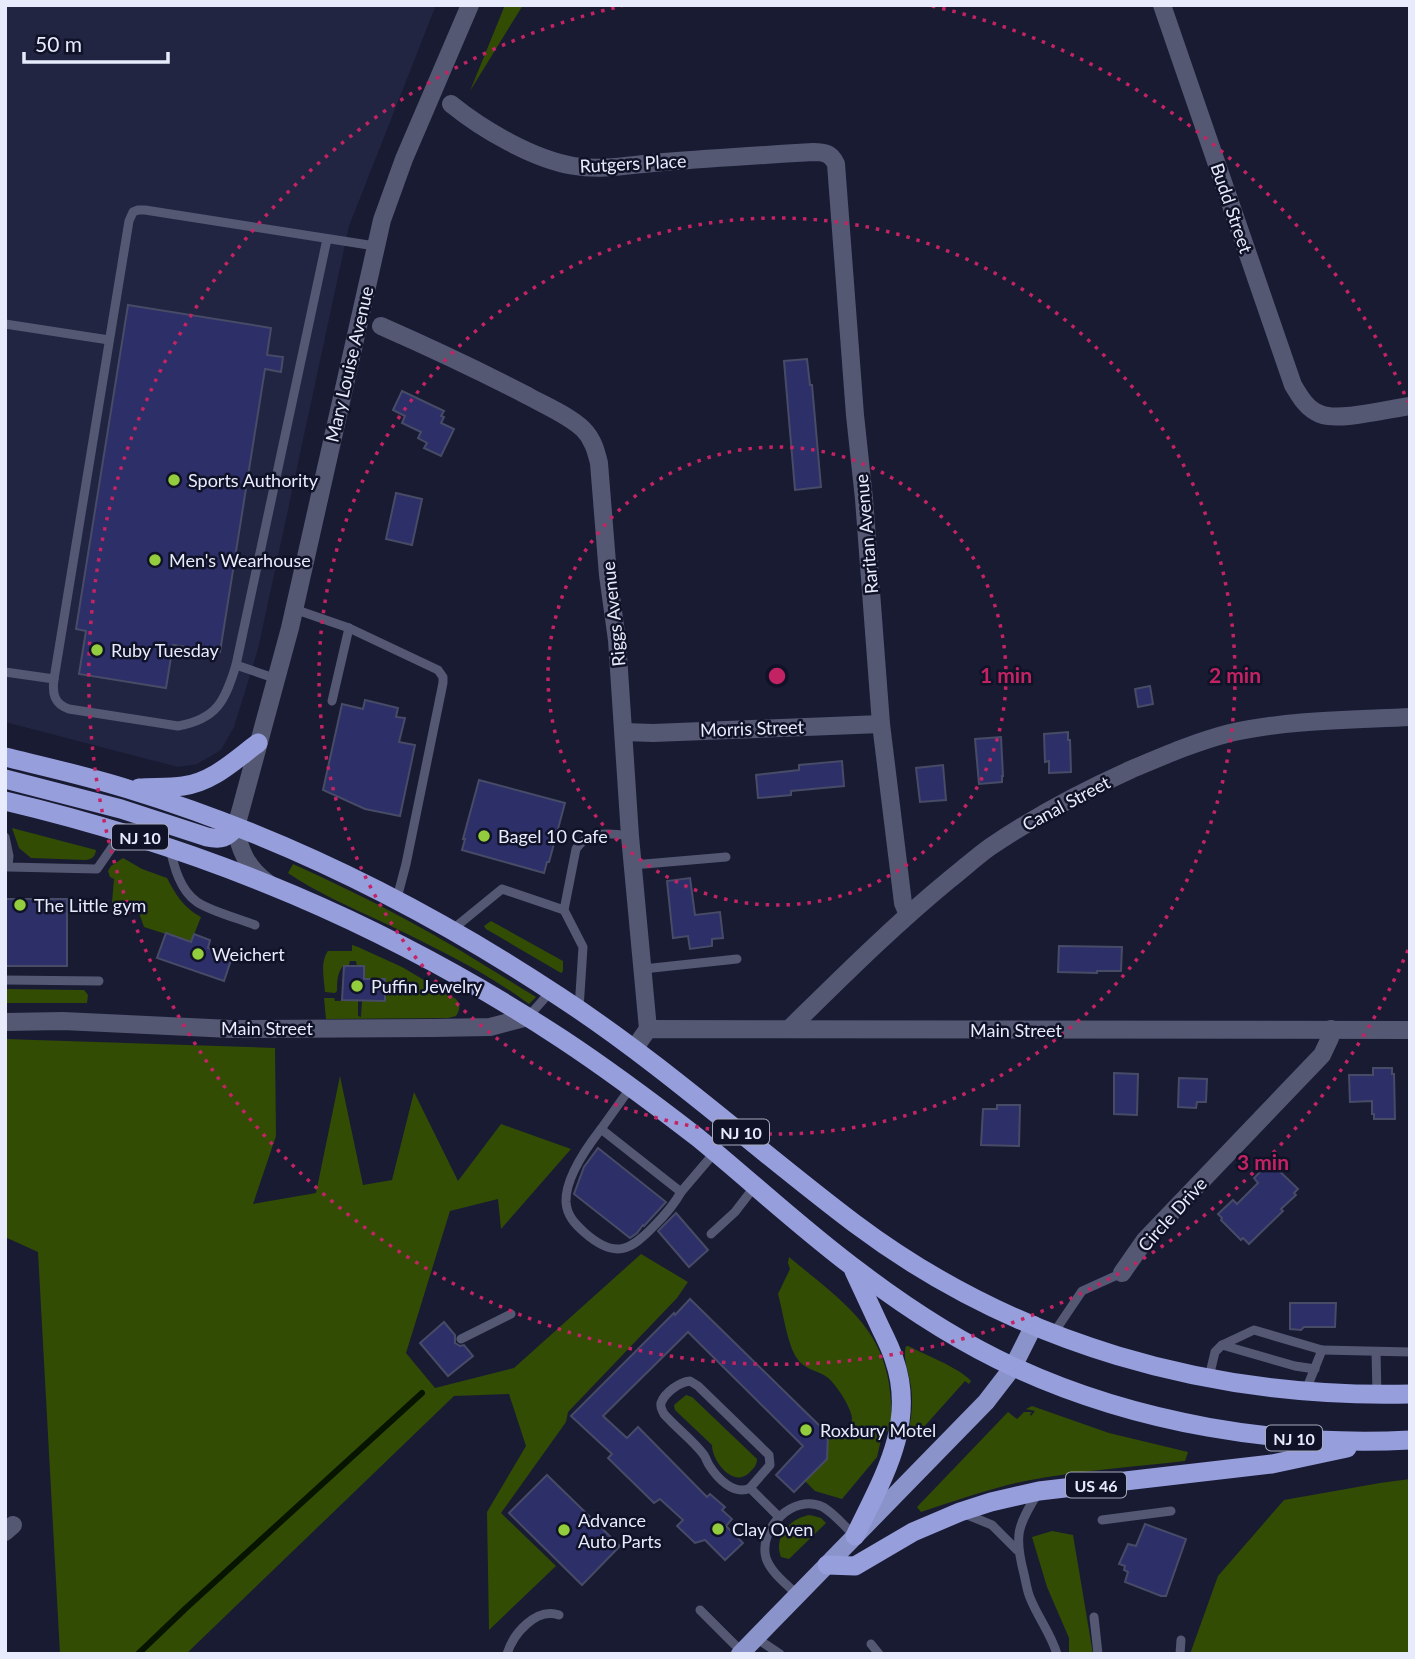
<svg xmlns="http://www.w3.org/2000/svg" width="1415" height="1659" font-family="Lato,sans-serif">
	<rect width="100%" height="100%" fill="#191b33"/>
	<polygon fill="#222542" points="5,5 436,5 349,226 258,649 234,727 221,750 197,764 178,767 5,722"/>
	<g fill="#324c04">
		<polygon points="505,5 523,5 470,91"/>
		<path d="M12 828 96 850C95 857 92 859 86 860L31 858 19 848Z"/>
		<path d="M123 858 142 869 167 878C176 895 183 907 201 917L191 942 144 927 138 910 125 907 111 914 114 879 110 877 108 871 111 866Z"/>
		<path d="M293 864C331 881 368 899 405 919 450 943 492 970 536 997L529 1004C483 970 430 945 378 920 348 906 316 892 288 873Z"/>
		<polygon points="491,921 563,961 563,971 561,973 486,929 484,926"/>
		<path d="M352 945 358 947 402 967 456 999C461 1005 460 1009 456 1016L448 1018 326 1019 324 998H334L335 1001 358 1000V1016L361 1017 362 1000 385 1001V980L364 979V966H357L356 961H350L349 965H344C337 972 337 982 337 991L335 993 325 992C324 979 320 962 328 951H352Z"/>
		<polygon points="5,989 84,990 88,995 87,1003 5,1003"/>
		<polygon points="5,1039 275,1048 276,1136 253,1204 316,1193 340,1076 363,1185 392,1180 414,1092 458,1181 501,1124 571,1149 501,1229 498,1199 450,1211 406,1353 435,1388 514,1368 641,1254 688,1282 677,1298 568,1412 566,1422 501,1513 556,1566 489,1630 487,1512 526,1446 509,1394 454,1396 186,1654 60,1654 38,1252 5,1237"/>
		<path d="M789 1257C853 1310 896 1336 891 1428L882 1435 877 1457 842 1499 815 1491 805 1481 827 1459 828 1434 835 1429H849C850 1425 852 1422 852 1418 851 1407 836 1384 827 1377 816 1370 803 1369 796 1357 787 1342 783 1312 778 1294L790 1269 788 1263Z"/>
		<path d="M906 1346H908C924 1354 961 1369 971 1381L969 1384 965 1381 922 1429 914 1433 909 1429C912 1415 913 1401 911 1387 910 1375 902 1358 906 1346Z"/>
		<path d="M686 1395 692 1397 757 1459C757 1465 754 1468 749 1473 733 1488 712 1461 712 1445L675 1410 674 1405Z"/>
		<path d="M1032 1406 1109 1433 1188 1452 1185 1461C1132 1467 1077 1471 1025 1481 989 1489 955 1501 921 1512L917 1507 1008 1412 1017 1419 1024 1412H1032L1030 1414 1031 1416 1035 1411 1026 1409Z"/>
		<polygon points="1410,1479 1410,1654 1190,1654 1218,1576 1284,1500 1380,1483"/>
		<path d="M810 1515 821 1518 826 1523 789 1559 781 1557C773 1537 790 1518 810 1515Z"/>
		<polygon points="1052,1531 1073,1535 1093,1654 1069,1654 1069,1638 1047,1587 1032,1537"/>
	</g>
	<g fill="none" stroke-linecap="round" stroke-linejoin="round">
		<polyline stroke="#071400" stroke-width="6" points="138,1654 185,1609 422,1393"/>
	</g>
	<g fill="#2d2f68" stroke="#474b66" stroke-width="2">
		<polygon points="128,305 271,328 267,355 283,357 281,372 265,369 220,652 173,645 166,688 79,674 86,631 76,629"/>
		<polygon points="807,359 810,385 812,385 821,487 795,490 784,361"/>
		<polygon points="402,391 444,411 441,416 444,417 441,423 454,429 441,456 424,448 427,443 418,438 421,432 402,423 405,416 393,410"/>
		<polygon points="396,493 422,499 412,545 386,539"/>
		<polygon points="1150,686 1153,704 1138,707 1135,689"/>
		<polygon points="365,700 398,708 396,717 405,718 399,742 415,745 400,816 365,809 323,790 342,704 363,709"/>
		<polygon points="1068,732 1068,740 1070,740 1071,772 1049,773 1049,761 1045,762 1044,734"/>
		<polygon points="1001,737 1003,776 1002,776 1002,782 979,784 975,739"/>
		<polygon points="842,761 844,786 791,791 791,795 758,798 756,775 799,770 799,765"/>
		<polygon points="943,765 946,800 920,802 916,768"/>
		<polygon points="479,780 565,803 549,862 547,862 544,873 462,850 465,839 463,839"/>
		<polygon points="690,878 695,915 720,912 723,938 712,939 712,946 690,949 688,936 673,938 667,881"/>
		<rect x="5" y="899" width="62" height="67"/>
		<polygon points="166,933 191,942 194,934 210,940 208,948 232,957 224,981 157,958"/>
		<polygon points="1059,946 1122,947 1121,971 1097,971 1097,973 1058,972"/>
		<polygon points="344,966 364,966 364,979 385,979 385,1001 342,1000"/>
		<polygon points="1373,1068 1392,1068 1392,1074 1394,1074 1395,1119 1374,1119 1374,1114 1372,1114 1372,1101 1350,1102 1349,1075 1373,1075"/>
		<polygon points="1114,1073 1138,1074 1137,1115 1114,1114"/>
		<polygon points="1179,1078 1207,1079 1206,1102 1197,1102 1196,1108 1178,1107"/>
		<polygon points="997,1105 1020,1105 1019,1146 981,1145 983,1109 997,1109"/>
		<polygon points="598,1148 666,1202 644,1226 643,1225 637,1233 630,1238 574,1194 584,1167"/>
		<polygon points="1270,1162 1298,1189 1294,1193 1296,1195 1281,1209 1283,1211 1249,1244 1243,1238 1241,1240 1221,1220 1222,1218 1218,1214 1233,1200 1237,1204 1258,1183 1254,1178"/>
		<polygon points="676,1213 708,1250 689,1267 658,1231"/>
		<polygon points="690,1299 828,1434 827,1459 794,1492 776,1475 803,1446 688,1332 603,1416 627,1438 638,1427 707,1497 710,1494 725,1507 722,1510 732,1519 726,1526 743,1543 725,1560 705,1540 695,1543 677,1526 683,1520 660,1499 654,1503 608,1458 612,1454 571,1416 674,1313 675,1315"/>
		<polygon points="1290,1303 1336,1303 1335,1327 1304,1327 1301,1330 1290,1329"/>
		<polygon points="444,1322 455,1335 455,1343 460,1346 464,1345 473,1356 448,1376 420,1343"/>
		<polygon points="547,1475 620,1546 582,1585 509,1513"/>
		<polygon points="1145,1524 1186,1539 1166,1596 1161,1596 1125,1582 1128,1572 1124,1570 1125,1566 1119,1564 1128,1544 1136,1546"/>
	</g>
	<g fill="none" stroke-linecap="round" stroke-linejoin="round">
		<g stroke="#545873" stroke-width="9">
			<path d="M327 239 236 665C225 701 217 719 178 726L69 709C54 704 52 693 54 679L129 221 133 212 138 210H145L375 246"/>
			<polyline points="5,324 109,340"/>
			<polyline points="294,609 349,628 438,670 443,677 443,683 406,864 397,898"/>
			<polyline points="236,665 277,679"/>
			<polyline points="5,672 54,679"/>
			<polyline points="332,701 349,628"/>
			<polyline points="5,837 9,856 8,867 97,869 122,833"/>
			<path d="M170 848C174 867 180 890 197 902 210 911 240 919 255 925"/>
			<polyline points="633,865 726,857"/>
			<polyline points="453,929 502,889 564,910"/>
			<polyline points="643,969 737,959"/>
			<polyline points="5,980 99,981"/>
			<path d="M579 1009 583 947 564 910 576 849C589 830 610 833 630 836"/>
			<polyline points="528,1017 551,991"/>
			<polyline points="631,1087 601,1129 681,1192 715,1152"/>
			<path d="M601 1129C587 1147 565 1179 566 1202 567 1216 575 1224 585 1233 615 1259 630 1251 654 1226 665 1215 674 1205 681 1192"/>
			<polyline points="711,1234 735,1212 755,1186"/>
			<polyline points="1053,1334 1082,1291 1122,1273"/>
			<polyline points="461,1339 511,1314"/>
			<polyline points="1222,1345 1295,1366 1315,1369"/>
			<polyline points="1322,1350 1410,1352"/>
			<polyline points="1376,1352 1377,1395"/>
			<polyline points="1209,1377 1215,1352 1222,1345 1254,1330 1322,1350 1306,1390"/>
			<path d="M750 1488 770 1465 769 1455 698 1386 690 1381C680 1382 665 1392 661 1403 660 1408 662 1410 664 1414 676 1428 693 1440 704 1455 705 1456 708 1464 709 1465 717 1478 734 1496 750 1488L779 1517"/>
			<path d="M1038 1493C1017 1526 1014 1536 1024 1574 1026 1582 1027 1592 1031 1600 1039 1619 1051 1634 1057 1654"/>
			<polyline points="965,1514 992,1525 1017,1550"/>
			<polyline points="1102,1520 1171,1511"/>
			<path d="M797 1595C787 1584 771 1573 766 1558 758 1529 793 1493 823 1507 835 1514 845 1527 855 1536"/>
			<polyline points="700,1610 742,1652"/>
			<polyline points="1094,1617 1098,1654"/>
			<polyline points="756,1638 780,1654"/>
			<polyline points="871,1644 879,1654"/>
			<path d="M507 1654C513 1634 536 1607 559 1615"/>
			<polyline points="1180,1654 1181,1640"/>
		</g>
		<g stroke="#545873" stroke-width="18">
			<path d="M1162 5 1293 385C1300 397 1307 409 1320 414 1338 422 1388 409 1410 406"/>
			<path d="M451 104C483 130 533 159 574 166 604 171 634 164 664 162 714 158 764 155 813 152 824 152 831 153 836 164L855 415 864 499 881 724 903 903 908 915"/>
			<path d="M381 326C431 348 480 371 528 396 546 406 568 415 583 429 593 439 596 451 599 463L608 575 617 640 630 836 648 1029"/>
			<polyline points="624,732 653,733 881,724"/>
			<polyline points="5,1022 63,1021 231,1029 433,1028 490,1027 528,1017"/>
			<path d="M789 1029C841 978 893 926 949 880 963 869 976 857 990 847 1034 817 1081 792 1130 770 1163 756 1195 742 1230 733 1287 720 1351 720 1410 717"/>
			<polyline points="1122,1273 1145,1240 1322,1055 1330,1038 1331,1029"/>
			<polyline points="5,1532 13,1525"/>
		</g>
		<g stroke="#545873" stroke-width="18">
			<path d="M268 883C248 869 239 851 236 827L290 628 382 220 404 159 470 5"/>
			<polyline points="634,1049 648,1029 1410,1030"/>
		</g>
		<polyline stroke="#8b93cb" stroke-width="18" points="740,1654 986,1402 1013,1367 1034,1325"/>
		<g stroke="#969edc" stroke-width="19">
			<path d="M5 757C46 767 87 776 128 789 282 836 426 908 560 997 664 1065 756 1149 854 1223 1015 1344 1210 1399 1410 1394"/>
			<path d="M5 779 121 809 207 837C221 840 227 838 236 827"/>
			<path d="M139 788C153 787 169 788 183 786 213 782 235 760 258 743"/>
			<path d="M5 801C208 849 388 925 562 1039 609 1070 653 1103 697 1137 752 1182 804 1231 861 1273 910 1310 961 1343 1016 1368 1136 1423 1278 1447 1410 1440"/>
			<path d="M854 1271C863 1290 872 1310 881 1329 886 1339 891 1349 894 1359 917 1424 882 1479 855 1536"/>
			<polyline points="827,1565 855,1566 913,1532 960,1512 991,1502 1039,1491 1272,1464 1347,1448"/>
		</g>
	</g>
	<g fill="none" stroke="#c42363" stroke-width="3.5" stroke-dasharray="3.5 7">
		<circle cx="777" cy="676" r="229"/>
		<circle cx="777" cy="676" r="458"/>
		<path d="M1408 950A688 688 0 1 1 622 6M932 6A688 688 0 0 1 1408 402"/>
	</g>
	<g fill="#93cd3e" stroke="#101228" stroke-width="2.5">
		<circle cx="174" cy="480" r="7"/>
		<circle cx="155" cy="560" r="7"/>
		<circle cx="97" cy="650" r="7"/>
		<circle cx="484" cy="836" r="7"/>
		<circle cx="20" cy="905" r="7"/>
		<circle cx="198" cy="954" r="7"/>
		<circle cx="357" cy="986" r="7"/>
		<circle cx="806" cy="1430" r="7"/>
		<circle cx="718" cy="1529" r="7"/>
		<circle cx="564" cy="1530" r="7"/>
	</g>
	<g text-anchor="middle" dominant-baseline="central" stroke-width="5" stroke-linejoin="round" paint-order="stroke">
		<g fill="#101228" stroke="#a7aabc" stroke-width="2">
			<rect x="112" y="824.5" width="56" height="25" rx="5"/>
			<rect x="713" y="1119.5" width="56" height="25" rx="5"/>
			<rect x="1266" y="1425.5" width="56" height="25" rx="5"/>
			<rect x="1066" y="1472.5" width="60" height="25" rx="5"/>
		</g>
		<g font-size="16" font-weight="bold" fill="#e8ebfc">
			<text x="140" y="837">NJ 10</text>
			<text x="741" y="1132">NJ 10</text>
			<text x="1294" y="1438">NJ 10</text>
			<text x="1096" y="1485">US 46</text>
		</g>
		<g font-size="18" fill="#e8ebfc" stroke="#101228">
			<text transform="translate(633 163) rotate(-3)">Rutgers Place</text>
			<text transform="translate(1232 208) rotate(71)">Budd Street</text>
			<text transform="translate(349 364) rotate(-77)">Mary Louise Avenue</text>
			<text transform="translate(866 534) rotate(-95)">Raritan Avenue</text>
			<text transform="translate(613 614) rotate(-96)">Riggs Avenue</text>
			<text transform="translate(752 728) rotate(-2)">Morris Street</text>
			<text transform="translate(1066 803) rotate(-28)">Canal Street</text>
			<text x="267" y="1028">Main Street</text>
			<text x="1016" y="1030">Main Street</text>
			<text transform="translate(1172 1214) rotate(-48)">Circle Drive</text>
		</g>
		<g font-size="18" fill="#e8ebfc" stroke="#101228" text-anchor="start">
			<text x="188" y="480">Sports Authority</text>
			<text x="169" y="560">Men's Wearhouse</text>
			<text x="111" y="650">Ruby Tuesday</text>
			<text x="498" y="836">Bagel 10 Cafe</text>
			<text x="34" y="905">The Little gym</text>
			<text x="212" y="954">Weichert</text>
			<text x="371" y="986">Puffin Jewelry</text>
			<text x="820" y="1430">Roxbury Motel</text>
			<text x="578" y="1520">Advance<tspan x="578" dy="21">Auto Parts</tspan></text>
			<text x="732" y="1529">Clay Oven</text>
		</g>
	</g>
	<circle cx="777" cy="676" r="10" fill="#c42363" stroke="#101228" stroke-width="3.5"/>
	<g font-size="21" text-anchor="middle" font-weight="bold" fill="#c42363" stroke="#101228" stroke-width="5" stroke-linejoin="round" paint-order="stroke">
		<text x="1006" y="683">1 min</text>
		<text x="1235" y="683">2 min</text>
		<text x="1263" y="1170">3 min</text>
	</g>
	<rect width="1415" height="1659" fill="none" stroke="#e8ebfc" stroke-width="14"/>
	<path d="M24 52v10h144v-10" fill="none" stroke="#e8ebfc" stroke-width="3.5"/>
	<text x="35" y="52" font-size="21" fill="#e8ebfc" stroke="#101228" stroke-width="5" paint-order="stroke">50 m</text>
</svg>
